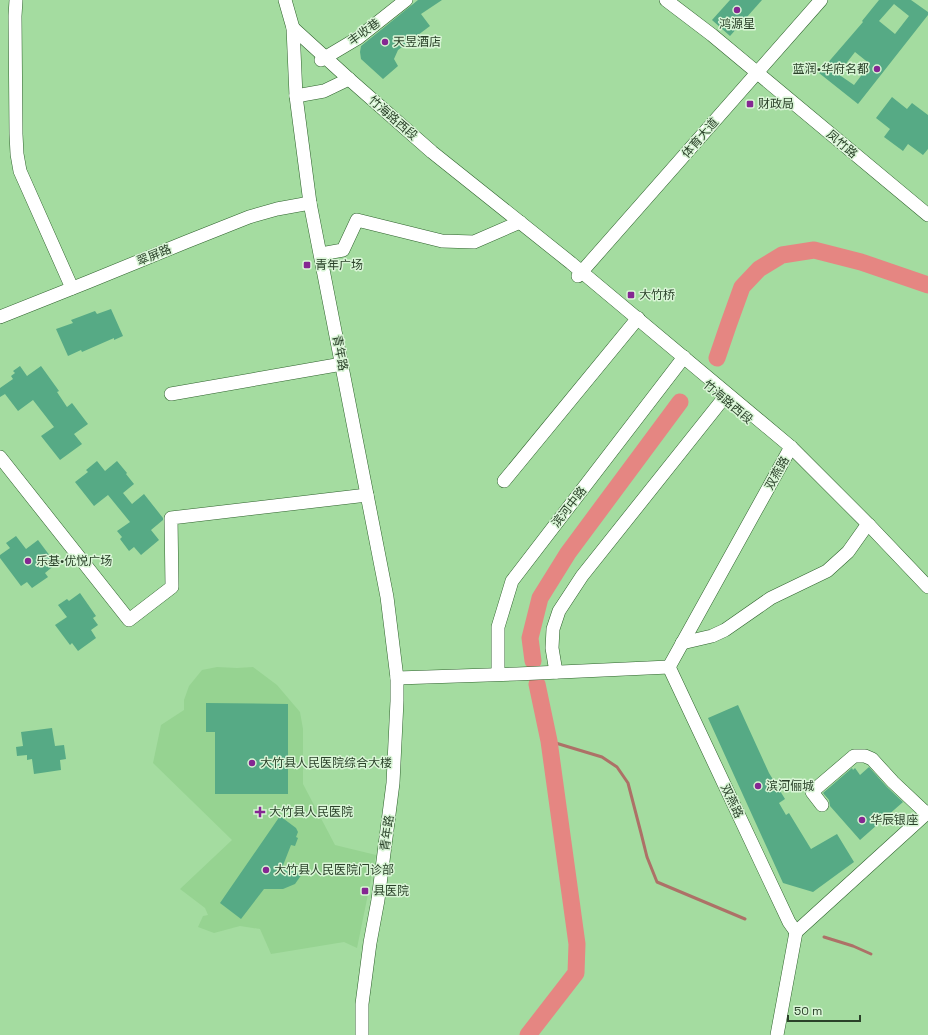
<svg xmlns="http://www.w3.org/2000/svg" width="928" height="1035" font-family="'Space Grotesk','Noto Sans SC',sans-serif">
	<rect width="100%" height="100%" fill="#a4dca0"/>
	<polygon fill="#96d391" points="217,667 237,668 253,667 277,685 300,712 303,729 303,784 335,845 376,855 357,948 344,942 271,954 260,929 240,926 214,933 198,927 203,916 208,915 205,908 180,889 232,840 153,763 161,725 184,710 184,700 189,686 202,670"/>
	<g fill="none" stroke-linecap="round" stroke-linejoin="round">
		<g stroke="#ad7167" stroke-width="3">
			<polyline points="549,741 602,757 617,767 628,783 641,833 647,857 657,882 745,919"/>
			<polyline points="824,937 853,946 871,954"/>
		</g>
		<g stroke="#e58682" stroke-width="17">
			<polyline points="717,358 729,323 742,287 759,269 782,255 814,250 861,262 928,285"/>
			<polyline points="533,661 530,638 540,598 568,553 680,402"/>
			<polyline points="528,1035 576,973 577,944 549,741 537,684"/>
		</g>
	</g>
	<g fill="#56aa85" fill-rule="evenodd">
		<polygon points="418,0 442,0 421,14 430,26 398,50 394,59 398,66 383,79 361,59 360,52 361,46"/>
		<polygon points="730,0 762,0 730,36 712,20"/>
		<path d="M879 0H911L928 12V15L858 104 819 73 863 22 862 21ZM894 4 909 16 895 34 879 21ZM855 52 870 64 854 85 838 74Z"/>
		<polygon points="892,97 907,109 912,103 928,115 928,149 923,155 908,144 903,151 884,137 890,129 876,118"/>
		<polygon points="111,309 123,336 114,340 114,338 82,352 81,350 68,356 56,329 73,323 71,320 95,311 97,314"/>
		<polygon points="20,366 27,376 41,366 59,391 57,392 67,407 72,403 88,424 74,434 82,444 60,460 41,436 54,427 33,400 18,411 5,394 0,397 0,388 13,379 11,376 15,373 13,371"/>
		<polygon points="97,461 105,471 117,461 127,473 126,474 134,484 123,493 132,504 144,494 163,518 163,520 151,530 159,540 141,555 134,547 129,551 120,539 122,537 117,531 130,522 108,495 94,506 75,482 88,472 86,470"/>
		<polygon points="16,536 26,549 38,540 56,564 45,573 48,577 32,588 27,582 21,586 0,558 0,555 10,548 6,543"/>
		<polygon points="80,593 96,616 93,618 98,625 91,630 96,638 78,651 72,643 70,645 55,625 67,617 58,605 67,599 69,601"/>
		<polygon points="206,703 288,704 288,794 215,794 215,732 206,732"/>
		<polygon points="738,705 769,773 785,799 779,803 786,815 789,813 811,849 837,834 854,862 813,892 783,883 708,718"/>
		<polygon points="52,728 55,746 64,745 66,759 60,760 61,770 34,774 32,759 27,760 27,755 17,756 16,747 23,746 21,732"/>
		<polygon points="869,767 887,787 903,802 860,840 830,806 829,800 823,793 852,768 853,770 855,768 860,775"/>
		<polygon points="280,816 296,828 298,832 296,837 298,838 295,846 291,845 282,868 302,874 295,884 283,889 264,889 241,919 220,903"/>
	</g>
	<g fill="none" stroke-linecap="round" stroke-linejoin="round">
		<g stroke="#2e622c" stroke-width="14">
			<g id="minor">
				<polyline points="16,0 15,16 16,134 17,154 20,171 72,288"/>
				<polyline points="285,0 293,28 296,96 310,203 387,597 397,678 397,701 393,783 378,900 370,943 362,1004 362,1035"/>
				<polyline points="666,0 712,35 928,215"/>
				<polyline points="293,28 349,79 432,152 571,263 791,447 869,525 928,587"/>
				<polyline points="321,60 358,38 406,0"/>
				<polyline points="296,96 324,91 349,79"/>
				<polyline points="321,254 343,250 357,220 442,241 474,242 520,222"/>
				<polyline points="578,276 821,0"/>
				<polyline points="0,317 88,282 186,242 249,217 277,209 310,203"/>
				<polyline points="171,394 342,364"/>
				<polyline points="0,457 129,620 172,587 171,518 367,495"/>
				<polyline points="504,481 638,318"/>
				<polyline points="682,643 712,636 725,630 771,598 827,571 848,552 865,528 869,525"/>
				<polyline points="669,667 789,922 796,932"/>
				<polyline points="669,667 791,447"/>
				<polyline points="556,672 552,648 553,629 559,611 582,576 727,394"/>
				<polyline points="498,674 498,627 512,581 684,357"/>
				<polyline points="397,678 517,674 669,667"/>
				<polyline points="822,805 812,792 813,791 854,756 865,756 872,759 893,782 926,813"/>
				<polyline points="777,1035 796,932 928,812"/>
			</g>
		</g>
		<use href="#minor" stroke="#fff" stroke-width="13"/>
	</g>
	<g fill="#852792" stroke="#d9f5d6" stroke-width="1.5">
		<circle cx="737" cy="10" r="4"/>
		<circle cx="385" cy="42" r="4"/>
		<circle cx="877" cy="69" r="4"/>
		<rect x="746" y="100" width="8" height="8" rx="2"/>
		<rect x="303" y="261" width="8" height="8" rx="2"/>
		<rect x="627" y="291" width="8" height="8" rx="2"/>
		<circle cx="28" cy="561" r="4"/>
		<circle cx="252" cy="763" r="4"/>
		<circle cx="758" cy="786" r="4"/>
		<path d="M258 806h4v4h4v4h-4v4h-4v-4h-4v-4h4z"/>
		<circle cx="862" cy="820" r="4"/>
		<circle cx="266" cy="870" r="4"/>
		<rect x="361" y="887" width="8" height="8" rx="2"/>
	</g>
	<g text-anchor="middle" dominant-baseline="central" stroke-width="3" stroke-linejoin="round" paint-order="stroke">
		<g font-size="12" fill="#2a4129" stroke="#d9f5d6" text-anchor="start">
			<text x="737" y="24" text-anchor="middle">鸿源星</text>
			<text x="393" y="42">天昱酒店</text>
			<text x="869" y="69" text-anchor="end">蓝润•华府名都</text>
			<text x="758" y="104">财政局</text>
			<text x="315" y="265">青年广场</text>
			<text x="639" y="295">大竹桥</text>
			<text x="36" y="561">乐基•优悦广场</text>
			<text x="260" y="763">大竹县人民医院综合大楼</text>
			<text x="766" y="786">滨河俪城</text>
			<text x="269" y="812">大竹县人民医院</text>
			<text x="870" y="820">华辰银座</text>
			<text x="274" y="870">大竹县人民医院门诊部</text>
			<text x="373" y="891">县医院</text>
		</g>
		<g font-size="12" fill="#2a4129" stroke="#d9f5d6">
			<text transform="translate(364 32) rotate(-36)">丰收巷</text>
			<text transform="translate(393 118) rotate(41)">竹海路西段</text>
			<text transform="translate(700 138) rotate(-49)">体育大道</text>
			<text transform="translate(842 144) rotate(40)">凤竹路</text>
			<text transform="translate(154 255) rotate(-22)">翠屏路</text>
			<text transform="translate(340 353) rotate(79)">青年路</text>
			<text transform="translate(728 402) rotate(40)">竹海路西段</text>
			<text transform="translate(777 473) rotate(-61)">双燕路</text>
			<text transform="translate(569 507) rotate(-52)">滨河中路</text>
			<text transform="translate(732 801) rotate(65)">双燕路</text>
			<text transform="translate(387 833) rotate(-82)">青年路</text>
		</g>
	</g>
	<path d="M788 1015v6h72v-6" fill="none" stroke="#2a4129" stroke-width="2"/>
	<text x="794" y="1015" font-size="12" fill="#2a4129" stroke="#d9f5d6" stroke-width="3" paint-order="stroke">50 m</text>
</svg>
